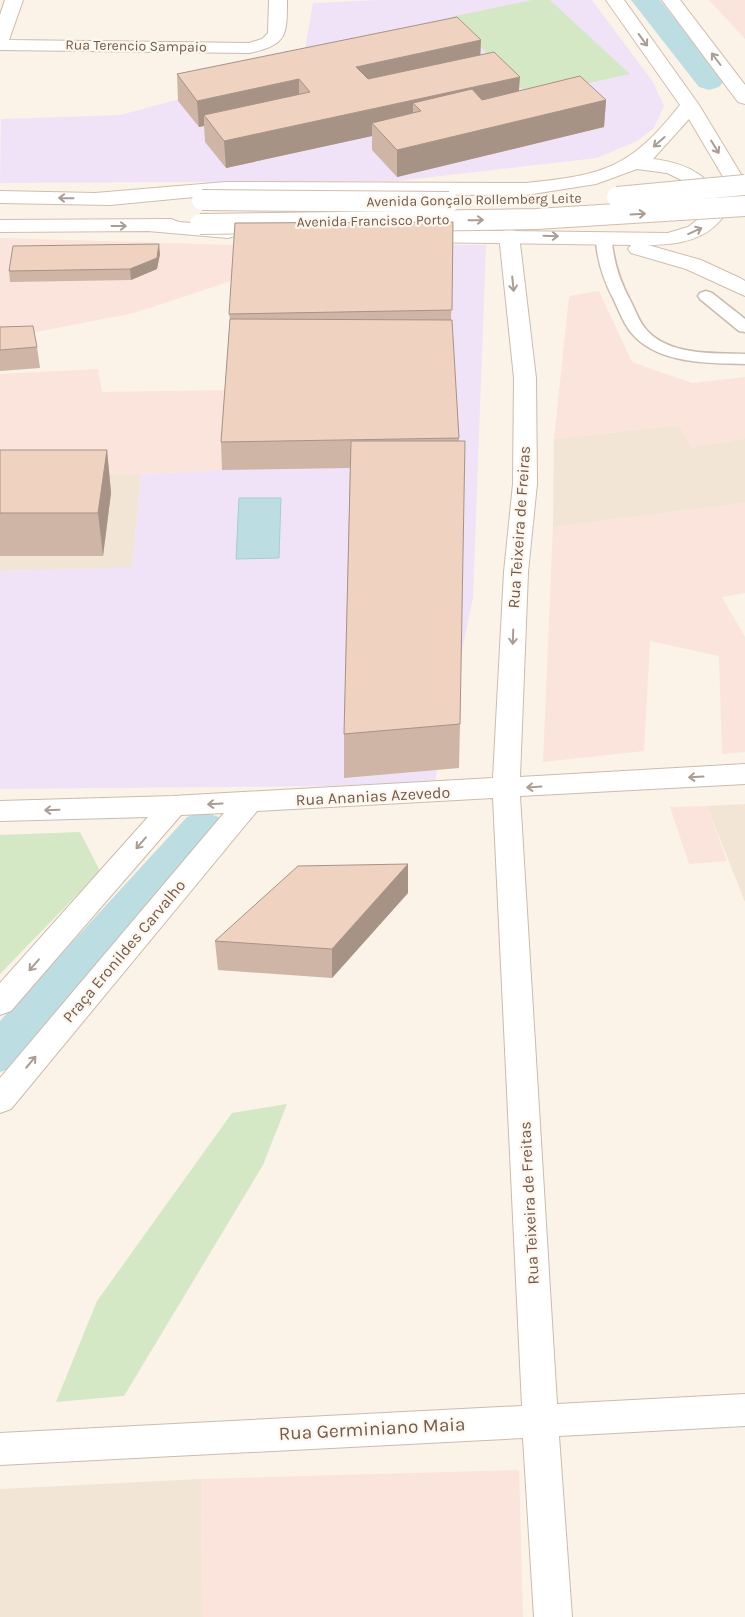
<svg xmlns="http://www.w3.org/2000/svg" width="745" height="1617" font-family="Karla,sans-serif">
	<rect width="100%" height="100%" fill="#fbf3e7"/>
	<g fill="#f2e5d6">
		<polygon points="679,425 691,447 745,438 745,503 553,527 554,439"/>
		<polygon points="0,473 141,474 132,568 0,571"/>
		<polygon points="745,804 745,902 707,806"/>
		<polygon points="201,1479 202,1617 0,1617 0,1489"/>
	</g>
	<g fill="#fae4db">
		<polygon points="709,0 745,0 745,39"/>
		<polygon points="0,238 236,245 234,280 134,313 0,339"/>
		<polygon points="599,291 632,362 692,383 745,377 745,438 691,447 678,425 554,439 569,296"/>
		<polygon points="98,369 102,392 228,390 222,470 141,474 0,473 0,374"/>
		<polygon points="745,503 745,593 722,597 745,637 745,752 722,754 719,656 650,641 644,751 543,762 553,527"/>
		<polygon points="707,806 727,861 689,864 670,807"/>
		<polygon points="519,1470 523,1617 202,1617 201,1479"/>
	</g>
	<g fill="#f0e3f7">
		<polygon points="378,0 592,0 653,82 664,106 654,128 637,141 597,158 398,181 0,183 1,119 120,115 302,66 313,3"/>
		<polygon points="236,245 486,245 473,598 435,781 329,786 0,789 0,571 132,567 141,474 222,470"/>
	</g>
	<g fill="#d4e8c6">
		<polygon points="532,0 550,0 630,74 529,96 451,17"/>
		<polygon points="80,832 100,871 0,974 0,835"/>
		<polygon points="287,1104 263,1165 124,1396 56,1402 97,1301 232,1113"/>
	</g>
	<polygon fill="#bcdee3" stroke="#a3cdd4" points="239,498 281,498 279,558 236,559"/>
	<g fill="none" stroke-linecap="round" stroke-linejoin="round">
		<g fill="#bcdee3" fill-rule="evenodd">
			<polygon points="631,0 660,0 724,81 719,87 709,90 699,87"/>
			<polygon points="203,812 219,817 225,828 219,839 17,1067 0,1072 0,1021 187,817"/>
		</g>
		<g stroke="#ccbbad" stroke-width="3">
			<g id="lane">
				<path d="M604 237 612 242C614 264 620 281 630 300 635 309 638 319 644 327 666 356 713 353 745 354V364C709 363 662 364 635 337 625 327 620 313 614 300 604 281 598 264 596 242Z"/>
				<polygon points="706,291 712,293 745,319 745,332 739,331 700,299 698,296 700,293"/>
			</g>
		</g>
		<g stroke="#ccbbad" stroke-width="2">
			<g id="street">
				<path d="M5 0H23L9 40 249 43 262 39 268 33 269 0H287C287 36 287 45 249 53L0 50V15Z"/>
				<polygon points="509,229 516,231 519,235 536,378 537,484 528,572 520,777 745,764 745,784 520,796 557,1404 745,1394 745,1426 559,1436 572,1617 534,1617 523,1438 0,1465 0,1433 522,1406 493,798 257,811 11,1109 0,1113 0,1078 224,813 181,815 11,1011 0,1015 0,983 148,817 0,821 0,801 173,796 493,778 504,572 513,484 514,378 499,235 502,231"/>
			</g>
		</g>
		<g stroke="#d1bdae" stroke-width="2">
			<g id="secondary">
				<path d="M606 0H624L699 105 745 181V203L738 201 735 197 689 119 653 159C688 163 715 177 726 213 708 240 679 245 648 245L701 260 740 278 745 281V296L686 269 631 253 628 249 631 245 416 242 409 240 406 236 409 232 416 230 668 233 688 227 706 213 702 199 690 184 667 173 637 169 596 184 526 195 226 194 110 205 0 203V191L95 193 226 182 526 183C605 175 630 168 680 105Z"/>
				<polygon points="662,0 680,0 745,85 745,104 738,102"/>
				<polygon points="171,219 179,222 228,226 235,228 238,232 235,236 228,238 148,231 0,232 0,220"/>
			</g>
		</g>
		<use href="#lane" fill="#fff" fill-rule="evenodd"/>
		<use href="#street" fill="#fff" fill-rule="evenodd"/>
		<use href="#secondary" fill="#fff" fill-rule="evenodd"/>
		<g stroke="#d1bdae" stroke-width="22" stroke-linecap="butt">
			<g id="secondary-bridge">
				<polyline points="617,197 745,185"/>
				<polyline points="202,200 449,202"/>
				<polyline points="200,224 536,219 745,206"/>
			</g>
		</g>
		<use href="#secondary-bridge" stroke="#fff" stroke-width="20"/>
	</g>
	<g fill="#ceb5a5">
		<polygon points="480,55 519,91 606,100 604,127 397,177 372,150 372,136 226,168 205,142 204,126 199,127 178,101 177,74"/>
		<polygon points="453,222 451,320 459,438 460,724 459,768 344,778 344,734 350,468 222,470 221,442 230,319 229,314"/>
		<polygon points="160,254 157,269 131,280 10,282 9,271"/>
		<polygon points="0,327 37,347 40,368 0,371"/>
		<polygon points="0,450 107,450 111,493 103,556 0,556"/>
		<polygon points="408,864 408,893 332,978 218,970 215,941"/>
	</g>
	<g fill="#a79386">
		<polygon points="481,40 480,67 357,93 356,67"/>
		<polygon points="520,77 518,103 421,111 413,103 413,127 372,123 372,136 226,168 224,141"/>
		<polygon points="299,79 299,106 204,115 204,126 199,127 197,101"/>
		<polygon points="606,100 604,127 397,177 397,150"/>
		<polygon points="159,244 160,254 157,269 131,280 130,269"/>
		<polygon points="107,450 111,493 103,556 98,513"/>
		<polygon points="408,864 408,893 332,978 332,949"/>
	</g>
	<g fill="#efd2c0" stroke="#a79386">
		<polygon points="457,17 481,40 356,67 368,79 494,52 520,77 224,141 204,115 310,92 299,79 197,101 177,74"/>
		<polygon points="580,76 606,100 397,150 372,123 421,111 413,103 472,89 482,100"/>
		<polygon points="453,222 452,310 229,314 235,223"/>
		<polygon points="159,244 157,258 130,269 9,271 13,246"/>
		<polygon points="230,319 452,320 459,438 221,442"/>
		<polygon points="33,326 37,347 0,350 0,327"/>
		<polygon points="351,441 465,441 460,724 344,734"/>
		<polygon points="0,450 107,450 98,513 0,513"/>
		<polygon points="408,864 332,949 215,941 298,866"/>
	</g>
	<defs><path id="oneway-shaft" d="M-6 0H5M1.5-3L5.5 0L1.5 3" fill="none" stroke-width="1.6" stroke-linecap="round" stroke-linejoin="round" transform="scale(1.25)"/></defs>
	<g stroke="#ab9c94">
		<use href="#oneway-shaft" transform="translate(643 40) rotate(54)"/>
		<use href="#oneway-shaft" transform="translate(716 59) rotate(-127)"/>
		<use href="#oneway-shaft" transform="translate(659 142) rotate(139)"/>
		<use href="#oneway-shaft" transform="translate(715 147) rotate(59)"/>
		<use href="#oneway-shaft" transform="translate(66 198) rotate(-179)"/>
		<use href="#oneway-shaft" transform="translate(638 214) rotate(-3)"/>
		<use href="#oneway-shaft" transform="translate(476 220) rotate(-1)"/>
		<use href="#oneway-shaft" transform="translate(119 226)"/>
		<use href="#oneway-shaft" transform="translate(695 231) rotate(-24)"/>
		<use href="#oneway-shaft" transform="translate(551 236) rotate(2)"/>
		<use href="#oneway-shaft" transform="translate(513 284) rotate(84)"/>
		<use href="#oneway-shaft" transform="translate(513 637) rotate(92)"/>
		<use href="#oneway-shaft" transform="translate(696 777) rotate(177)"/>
		<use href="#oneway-shaft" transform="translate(534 787) rotate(176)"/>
		<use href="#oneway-shaft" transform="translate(215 804) rotate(177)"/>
		<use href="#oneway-shaft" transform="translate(52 810) rotate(178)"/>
		<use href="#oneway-shaft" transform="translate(141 843) rotate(131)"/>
		<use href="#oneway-shaft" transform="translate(34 965) rotate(131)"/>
		<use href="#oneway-shaft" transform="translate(31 1062) rotate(-50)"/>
	</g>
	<g text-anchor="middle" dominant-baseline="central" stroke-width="4.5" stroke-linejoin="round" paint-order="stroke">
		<g font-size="14" fill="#735a4d" stroke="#fef7ed">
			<text transform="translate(136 46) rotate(1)">Rua Terencio Sampaio</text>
			<text transform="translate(474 200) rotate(-1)">Avenida Gonçalo Rollemberg Leite</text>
			<text transform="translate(373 221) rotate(-1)">Avenida Francisco Porto</text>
		</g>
		<g font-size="16" fill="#735a4d" stroke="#fef7ed">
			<text transform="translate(519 527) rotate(-86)">Rua Teixeira de Freiras</text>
			<text transform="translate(373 796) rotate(-3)">Rua Ananias Azevedo</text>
			<text transform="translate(124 951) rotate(-50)">Praça Eronildes Carvalho</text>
			<text transform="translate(529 1203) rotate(-93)">Rua Teixeira de Freitas</text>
		</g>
		<g font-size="19" fill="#735a4d" stroke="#fef7ed">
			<text transform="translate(372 1429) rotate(-3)">Rua Germiniano Maia</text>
		</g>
	</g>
</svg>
